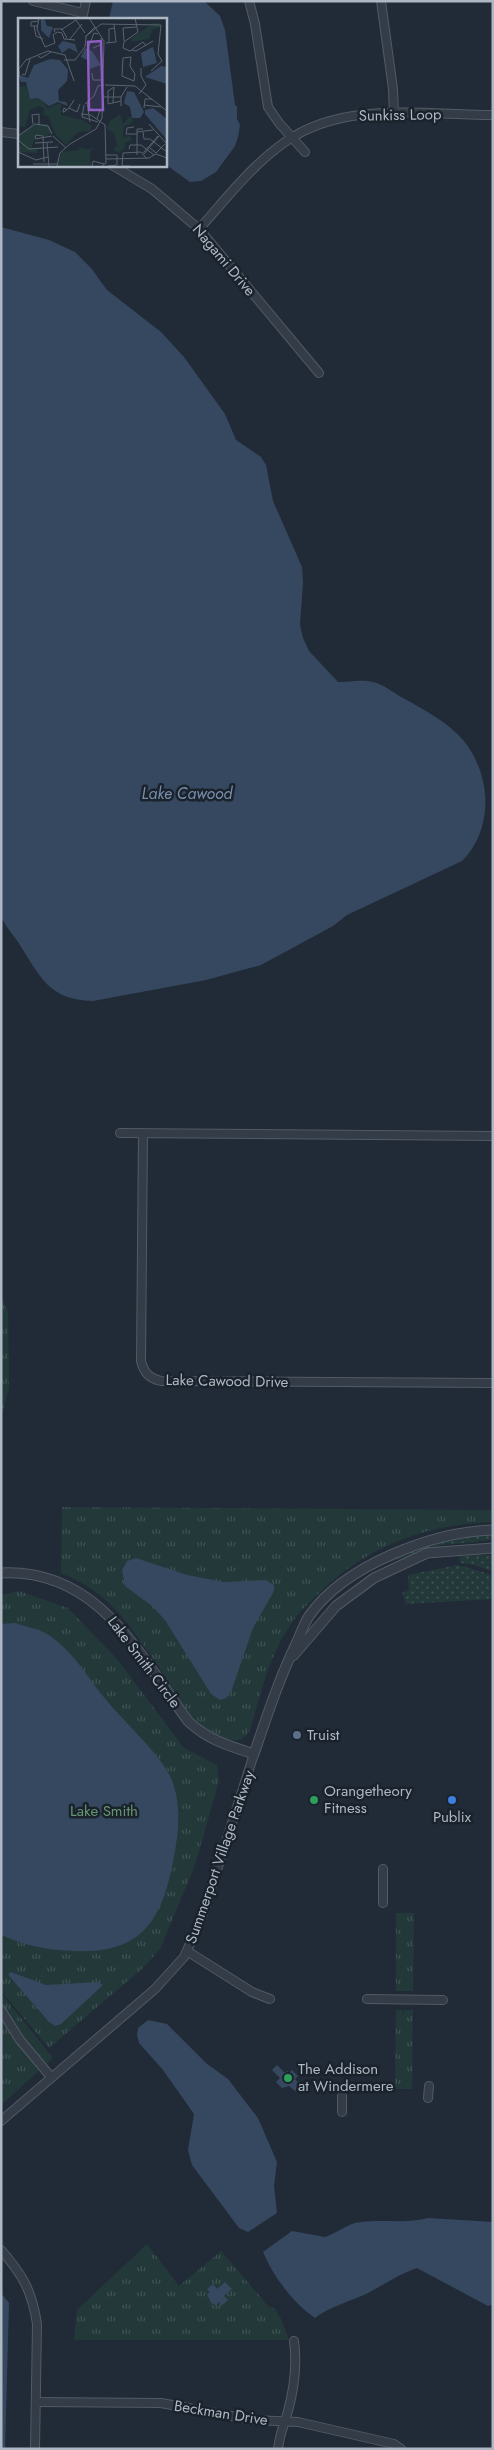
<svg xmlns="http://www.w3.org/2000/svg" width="494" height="2450" font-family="Jost,sans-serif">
	<defs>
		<pattern id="grass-dots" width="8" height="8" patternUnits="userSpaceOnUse" patternTransform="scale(1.25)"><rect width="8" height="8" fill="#233839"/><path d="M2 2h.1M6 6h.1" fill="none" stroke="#405354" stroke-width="1.8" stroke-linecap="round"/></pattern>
		<pattern id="park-tufts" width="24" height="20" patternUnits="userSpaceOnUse" patternTransform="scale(1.25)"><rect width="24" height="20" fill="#233839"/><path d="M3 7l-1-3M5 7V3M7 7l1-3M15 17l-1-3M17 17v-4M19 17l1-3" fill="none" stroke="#405354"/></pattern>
	</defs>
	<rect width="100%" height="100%" fill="#212b37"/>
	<g fill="url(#grass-dots)">
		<path d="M493 1532V1540L443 1545 384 1564C396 1550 471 1534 493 1532Z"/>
		<polygon points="476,1555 493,1555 493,1572 475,1565 460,1563 459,1556"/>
		<polygon points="458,1565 493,1575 493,1599 406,1604 402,1593 409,1590 408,1575"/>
	</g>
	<g fill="url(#park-tufts)">
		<polygon points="1,1296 8,1312 9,1388 1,1417"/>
		<path d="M62 1507 493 1510V1522C426 1524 365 1547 317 1595 310 1602 302 1609 296 1617 271 1649 261 1692 250 1730 245 1739 239 1742 229 1739 201 1731 179 1706 165 1681 162 1675 161 1670 157 1664 144 1646 131 1626 115 1609 100 1593 81 1581 61 1573Z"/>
		<polygon points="19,1591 68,1608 117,1659 184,1748 217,1765 219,1781 195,1865 160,1949 143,1968 49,2048 1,1991 1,1595"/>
		<polygon points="396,1913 414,1913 413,1991 396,1991"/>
		<polygon points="1,1993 53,2058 1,2105"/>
		<polygon points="396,2010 402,2010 404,2014 404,2010 413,2010 412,2089 395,2089"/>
		<polygon points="147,2244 179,2286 221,2251 269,2307 274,2308 281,2319 289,2340 74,2340 77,2310"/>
	</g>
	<g fill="#36485f">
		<polygon points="113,1 204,1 220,16 225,30 235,105 237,107 237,119 240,125 238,137 235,146 216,172 201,181 190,182 165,164 165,19 109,19"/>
		<path d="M1 227 49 240 75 252 91 268 107 290 161 332 184 357 225 414 236 440 261 457 266 465 273 501 302 567 303 583 300 625 303 638 309 651 338 682C348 682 362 679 373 682 383 684 394 693 403 698 423 709 448 722 463 740 492 775 494 829 462 861L347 915 333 926 261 965 206 980 93 1001C48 1000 40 976 18 942 12 933 5 926 1 916Z"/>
		<polygon points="136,1558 187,1575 224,1582 266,1580 274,1585 274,1591 253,1628 231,1692 226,1698 220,1700 211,1694 165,1620 152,1606 125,1586 122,1570 127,1561"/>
		<path d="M15 1623C28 1627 43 1630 53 1638 76 1655 89 1680 107 1701 125 1723 165 1758 173 1783 182 1810 178 1836 173 1862 161 1923 140 1954 74 1951 48 1950 26 1946 1 1935V1624Z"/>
		<polygon points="11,1972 46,1985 98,1982 103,1985 61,2024 55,2026 49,2022 10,1977 8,1974"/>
		<polygon points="148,2020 167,2024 206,2063 228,2079 258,2118 277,2162 274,2186 277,2213 248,2232 239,2228 192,2165 188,2150 194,2114 163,2070 139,2043 137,2035 138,2028"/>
		<polygon points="277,2065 285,2073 287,2071 289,2073 292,2070 298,2076 295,2079 301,2086 295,2091 289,2086 282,2088 276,2082 280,2078 272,2070"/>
		<path d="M428 2218 493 2222V2305L488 2306 417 2268C399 2274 385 2284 368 2293 351 2301 329 2307 315 2318 293 2303 273 2276 263 2252L292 2231 325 2237C338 2233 347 2223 361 2222 384 2219 406 2224 428 2218Z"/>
		<polygon points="225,2282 232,2289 224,2296 228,2300 221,2306 219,2302 216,2305 211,2303 207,2294 210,2292 207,2289 213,2284 217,2289"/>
		<polygon points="1,2293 9,2303 5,2449 1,2449"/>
	</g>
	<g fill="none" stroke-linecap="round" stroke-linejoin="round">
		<g stroke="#515a65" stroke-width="10">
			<g id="minor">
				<polyline points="33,1 83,13"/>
				<polyline points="249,1 255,24 268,107 279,123 305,152"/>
				<polyline points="381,1 393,89 394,114"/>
				<polyline points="82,19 86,1"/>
				<polyline points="1,132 19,134"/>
				<polyline points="112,165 152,189 199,229 319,373"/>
				<path d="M199 229C226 199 252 165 285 142 344 100 424 115 493 115"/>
				<polyline points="120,1133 493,1136"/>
				<path d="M143 1133 141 1361C144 1373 149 1378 161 1381L493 1383"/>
				<polyline points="383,1903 383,1869"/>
				<polyline points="187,1951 252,1992 270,1999"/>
				<polyline points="367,1999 443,2000"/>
				<polyline points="1,2010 20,2040 51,2077"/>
				<polyline points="428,2098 429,2086"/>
				<polyline points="342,2112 342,2096"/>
				<polyline points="1,2121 155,1989 184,1957 202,1917 254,1754"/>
				<path d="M1 2250C23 2275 32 2291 37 2324L35 2449"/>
				<polyline points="36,2402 161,2403 253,2420 298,2422 394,2444 401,2449"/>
				<path d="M278 2449C280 2432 284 2426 288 2411 294 2389 297 2363 294 2341"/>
			</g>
		</g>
		<g stroke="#515a65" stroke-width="11">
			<g id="tertiary">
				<path d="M1 1573C98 1568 139 1654 188 1721 208 1740 229 1746 254 1754 267 1716 279 1679 296 1644 300 1635 304 1624 309 1616 345 1565 432 1532 493 1530"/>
				<polyline points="293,1656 336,1606 374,1578 427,1553 493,1548"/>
			</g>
		</g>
		<use href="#minor" stroke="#343c47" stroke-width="8"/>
		<use href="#tertiary" stroke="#343c47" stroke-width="9"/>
	</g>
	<circle fill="#5c6f8a" stroke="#1a222c" stroke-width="2" cx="297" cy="1735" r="5"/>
	<g fill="#2e9e5b" stroke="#1a222c" stroke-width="2">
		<circle cx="314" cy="1800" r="5"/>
		<circle cx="288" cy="2078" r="5"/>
	</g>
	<circle fill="#3f7fe0" stroke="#1a222c" stroke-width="2" cx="452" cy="1800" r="5"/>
	<g text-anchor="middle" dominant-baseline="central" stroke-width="5" stroke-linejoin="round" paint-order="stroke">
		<g font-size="15" fill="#aeb7c4" stroke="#1a222c">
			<text transform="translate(400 115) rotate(-1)">Sunkiss Loop</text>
			<text transform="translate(224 260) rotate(50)">Nagami Drive</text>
			<text transform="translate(227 1381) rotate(1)">Lake Cawood Drive</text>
			<text transform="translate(144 1662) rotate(53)">Lake Smith Circle</text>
			<text transform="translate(220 1857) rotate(-71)">Summerport Village Parkway</text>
			<text transform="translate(221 2413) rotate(9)">Beckman Drive</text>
		</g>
		<g font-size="15" fill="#aeb7c4" stroke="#1a222c" text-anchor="start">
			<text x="307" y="1735">Truist</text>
			<text x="324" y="1791">Orangetheory<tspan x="324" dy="17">Fitness</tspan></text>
			<text x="452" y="1817" text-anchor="middle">Publix</text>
			<text x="298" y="2069">The Addison<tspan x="298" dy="17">at Windermere</tspan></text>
		</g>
		<g font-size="15" fill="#679470" stroke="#1a222c">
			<text x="104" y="1811">Lake Smith</text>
		</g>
		<g font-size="16" font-style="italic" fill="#778eab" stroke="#1a222c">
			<text x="187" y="793">Lake Cawood</text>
		</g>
	</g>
	<g transform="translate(18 18)">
		<rect width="149" height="149" fill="#212b37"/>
		<path d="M77 130 72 133 73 148H39L44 134Z" fill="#233839"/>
		<path d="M135 5H141L143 9 134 12 131 21 113 24 114 20ZM8 68 12 80 24 81 29 90 43 85V97L64 102 74 108 72 113 60 114 48 127 38 117 30 98 25 97 26 90 20 88 12 92 7 109 0 108V69ZM102 96 105 106 112 98 116 103 106 109 105 115V120L112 118 114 122 107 125V130L101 135 95 132 99 127 96 115 89 111 92 103ZM59 129 69 131 72 142H67L64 148H39L46 134 62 139 63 133Z" fill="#233839"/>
		<path d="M18 106H30L34 114 29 118 18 117 13 131 19 130V135L0 134 3 126 0 118Z" fill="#233839"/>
		<path d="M26 0 29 8 35 9 31 20 23 12V1ZM45 23 57 26 60 35 51 30 44 35 40 28ZM135 29 139 45 125 49 123 35ZM67 30 74 33 83 47 72 51 69 42 63 39ZM32 41 42 42 50 52 49 63 40 72 41 83 48 84 50 88 40 84 31 88 20 80 12 81 8 64H3L0 56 2 52V57L10 60 16 47ZM143 48 149 49V66L127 59ZM109 73 116 74 126 94 122 100H114L112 89 106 85ZM135 90 149 101V122L127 96V92Z" fill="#36485f"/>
		<path fill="none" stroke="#59636f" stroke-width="1" d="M21 0 19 11 27 29M91 0H112M117 0 120 14 106 24 105 30 112 33 125 24 128 28M58 2 67 15M16 8 18 18 25 21M19 8H13V4L21 3M77 9 67 19 83 6 143 7 140 36 144 43 133 53M43 12 58 2M37 14 36 11H44L49 20M52 21 64 6M106 23 105 10 118 9M88 25 98 24 96 6M91 25V11L97 10M71 28 76 15 80 16M27 29 37 25 35 17 39 14 44 15 46 21 57 22M75 30 84 26 83 20M114 32 118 33 135 23M20 38 23 40 33 34M113 39 112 48 117 56 116 63 104 58 105 40ZM46 42H57L67 29 68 19M0 52 8 42 30 33 47 37 56 63M74 55 75 62H85M4 56 7 57 12 41M87 67 117 68 149 93M96 69 90 73V86L103 83M121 76 128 67 123 58V50M86 79H103M69 84 72 104M95 85 96 69M67 86 76 78 80 68 86 67M66 87 64 99 80 104M126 87 143 89M103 88V79L109 69M51 90 59 94 62 86M126 90 127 81H134M72 91 82 92 79 101M49 92 46 90 45 94H46L51 90 56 82M63 96 73 97 87 107 88 145 84 148M15 106 14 97 21 96V107M131 106 148 125M116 109 109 110 108 116H119M119 114 135 112M125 114 126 121H132L149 134M0 118 17 106 30 108 34 116M35 118 48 130M17 120 18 117 25 118 26 144M17 121 34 118M0 122 11 131 40 129M17 125 35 124M29 125 31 148M132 130 138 135 147 126M111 131 112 127H123L136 137M0 134 18 142 30 139M125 135 140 118M126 136 141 118M87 137H99V141M119 137V111H125M88 141 131 140 138 136 149 140M15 146H39M39 148 42 135 52 126 78 111 84 100 86 23 71 0M74 148 75 143 86 146M90 148 99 147V141M112 148H104L105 135 123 134 129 141"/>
		<path fill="#8d5dc1" fill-opacity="0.15" stroke="#8d5dc1" stroke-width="2.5" d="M83 23 85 92H71L70 24Z"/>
		<rect width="149" height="149" fill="none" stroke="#aeb7c4" stroke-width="2.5"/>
	</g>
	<rect width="494" height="2450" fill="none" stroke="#aeb7c4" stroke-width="5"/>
</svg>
